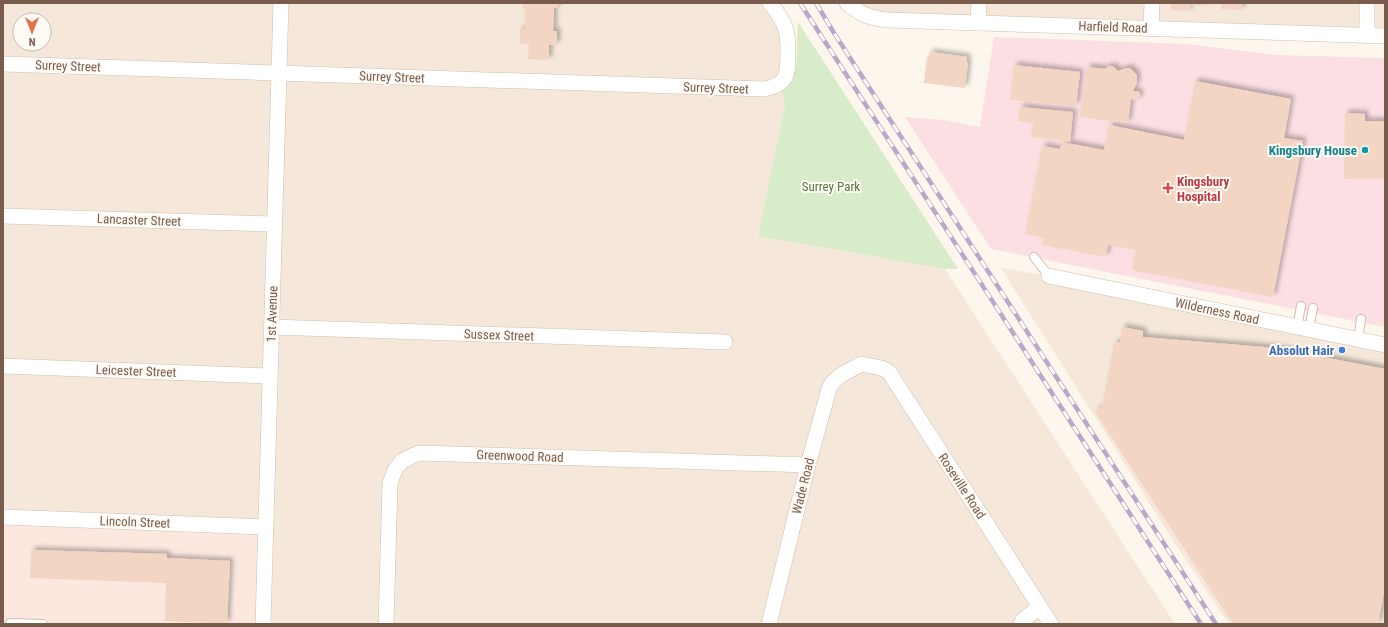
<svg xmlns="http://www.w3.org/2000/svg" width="1388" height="627" font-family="'Roboto Condensed',sans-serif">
	<defs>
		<filter id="shadow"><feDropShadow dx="3.5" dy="-3.5" stdDeviation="2" flood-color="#0004"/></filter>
	</defs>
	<rect width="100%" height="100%" fill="#fdf6ec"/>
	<g fill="#f5e8da" fill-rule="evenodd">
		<path d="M3 3H770L781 18 780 83 785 103 758 236 945 269 1175 624H263L3 517ZM20 20H44V44H20Z"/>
		<polygon points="847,3 1385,3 1385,36 887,20"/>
		<polygon points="1001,268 1049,276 1385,345 1385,624 1229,624 1174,542"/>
	</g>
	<polygon fill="#fde8e0" points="3,517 266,527 263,624 3,624"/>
	<polygon fill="#fbdfe3" points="994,37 1186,44 1276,55 1385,58 1385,327 991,249 905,117 943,120 980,127"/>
	<polygon fill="#d8ecc9" points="798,22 958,269 945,269 758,236 785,104 782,92 796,69"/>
	<g fill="#f3d5c3" filter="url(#shadow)">
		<polygon points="522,3 558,3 558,8 554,8 553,31 557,31 557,45 549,45 549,60 528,59 529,44 520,44 520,29 525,29 525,8 522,8"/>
		<polygon points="1171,3 1206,3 1206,6 1190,5 1190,11 1171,10"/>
		<polygon points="1221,3 1242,3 1242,10 1221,9"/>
		<polygon points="930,52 967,57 967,62 968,62 965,88 924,83 927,57 929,57"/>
		<polygon points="1014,65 1080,72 1076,106 1010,100"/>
		<polygon points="1109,66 1114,67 1118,71 1126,68 1130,68 1137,75 1137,83 1134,88 1133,91 1140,92 1139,100 1131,99 1128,123 1080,117 1087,67 1105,69"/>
		<polygon points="1195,81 1291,99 1284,138 1303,141 1273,297 1132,270 1136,250 1108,245 1106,257 1042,245 1044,238 1025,234 1042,146 1060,149 1062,142 1104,150 1109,125 1184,140"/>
		<polygon points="1020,107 1073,112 1070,142 1031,137 1033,123 1018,121"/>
		<polygon points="1345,113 1365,114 1365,121 1385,121 1385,179 1344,179"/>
		<polygon points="1122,327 1143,331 1143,337 1276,348 1385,369 1385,587 1378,624 1233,624 1095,412 1102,407 1114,343 1120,342"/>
		<polygon points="31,550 167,554 167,558 230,561 227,624 165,621 166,583 30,578"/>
	</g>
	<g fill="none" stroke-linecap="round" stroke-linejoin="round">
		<g stroke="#d1beb0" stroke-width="10">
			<g id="service">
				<polyline points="1034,257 1049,276"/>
				<polyline points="1297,328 1301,306"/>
				<polyline points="1309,330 1313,308"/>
				<polyline points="1358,340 1361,319"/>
				<polyline points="10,623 43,624"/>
			</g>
		</g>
		<g stroke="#d1beb0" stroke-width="16">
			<g id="minor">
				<path d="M847 3C860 14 869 18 887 20L1385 36"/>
				<polyline points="1367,3 1367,35"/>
				<polyline points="978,23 979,3"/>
				<polyline points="1151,29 1152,3"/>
				<path d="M3 64 765 89C789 84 788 73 788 52 788 43 788 35 785 27 782 18 776 11 770 3"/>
				<polyline points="3,216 275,224"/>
				<polyline points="1049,276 1385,345"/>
				<polyline points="272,327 725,342"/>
				<polyline points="3,366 270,376"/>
				<polyline points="3,517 266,527"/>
				<polyline points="263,624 281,3"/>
				<path d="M386 624 390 484C395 465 401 459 420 453L808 465"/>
				<polyline points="769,624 808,465 829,389 832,383 841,375 861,364 882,368 889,372 1051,624"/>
				<polyline points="1021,624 1023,620 1040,607"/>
			</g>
		</g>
		<use href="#service" stroke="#fff" stroke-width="8"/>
		<use href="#minor" stroke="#fff" stroke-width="15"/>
		<g stroke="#b9a8c9" stroke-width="4.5">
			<g id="rail">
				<polyline points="800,3 1201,624"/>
				<polyline points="816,3 834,33 1216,624"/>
			</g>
		</g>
		<use href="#rail" stroke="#fffaf3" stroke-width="3" stroke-dasharray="9" stroke-linecap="butt"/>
	</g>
	<circle fill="#0f9aa8" stroke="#fffaf3" stroke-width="1.5" cx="1365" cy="150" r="4"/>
	<path fill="#e0444e" stroke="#fffaf3" stroke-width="1.5" d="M1166 182h4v4h4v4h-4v4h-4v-4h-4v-4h4z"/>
	<circle fill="#3f7fe0" stroke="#fffaf3" stroke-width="1.5" cx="1342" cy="350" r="4"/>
	<g text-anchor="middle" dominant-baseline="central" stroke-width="4" stroke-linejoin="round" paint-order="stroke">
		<g font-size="13" fill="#7a5c4d" stroke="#fffaf3">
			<text transform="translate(1113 27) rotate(2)">Harfield Road</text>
			<text transform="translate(68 66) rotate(2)">Surrey Street</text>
			<text transform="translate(392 77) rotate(2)">Surrey Street</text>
			<text transform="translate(716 88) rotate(2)">Surrey Street</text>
			<text transform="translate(139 220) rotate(2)">Lancaster Street</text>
			<text transform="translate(1217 311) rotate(12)">Wilderness Road</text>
			<text transform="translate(272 314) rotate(-88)">1st Avenue</text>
			<text transform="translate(499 335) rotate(2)">Sussex Street</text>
			<text transform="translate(136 371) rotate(2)">Leicester Street</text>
			<text transform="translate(520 456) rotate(2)">Greenwood Road</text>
			<text transform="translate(803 486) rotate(-76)">Wade Road</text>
			<text transform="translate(962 486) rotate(57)">Roseville Road</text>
			<text transform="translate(135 522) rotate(2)">Lincoln Street</text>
		</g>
		<g font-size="13" font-weight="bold" fill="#0d838f" stroke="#fffaf3" text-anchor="end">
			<text x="1357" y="150">Kingsbury House</text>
		</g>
		<g font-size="13" font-weight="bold" fill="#be3a42" stroke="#fffaf3" text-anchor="start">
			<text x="1177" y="181">Kingsbury<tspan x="1177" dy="15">Hospital</tspan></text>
		</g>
		<g font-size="13" fill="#537a41" stroke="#fffaf3">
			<text x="831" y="186">Surrey Park</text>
		</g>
		<g font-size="13" font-weight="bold" fill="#366cbe" stroke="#fffaf3" text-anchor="end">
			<text x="1334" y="350">Absolut Hair</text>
		</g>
	</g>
	<rect width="1388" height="627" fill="none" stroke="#7a5c4d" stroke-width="8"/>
	<g transform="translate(32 32) rotate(180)"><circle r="19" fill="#fffaf3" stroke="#cabbb1"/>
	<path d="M0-3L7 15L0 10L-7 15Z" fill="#e76f51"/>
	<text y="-6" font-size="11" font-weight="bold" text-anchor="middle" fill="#7a5c4d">N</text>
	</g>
</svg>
